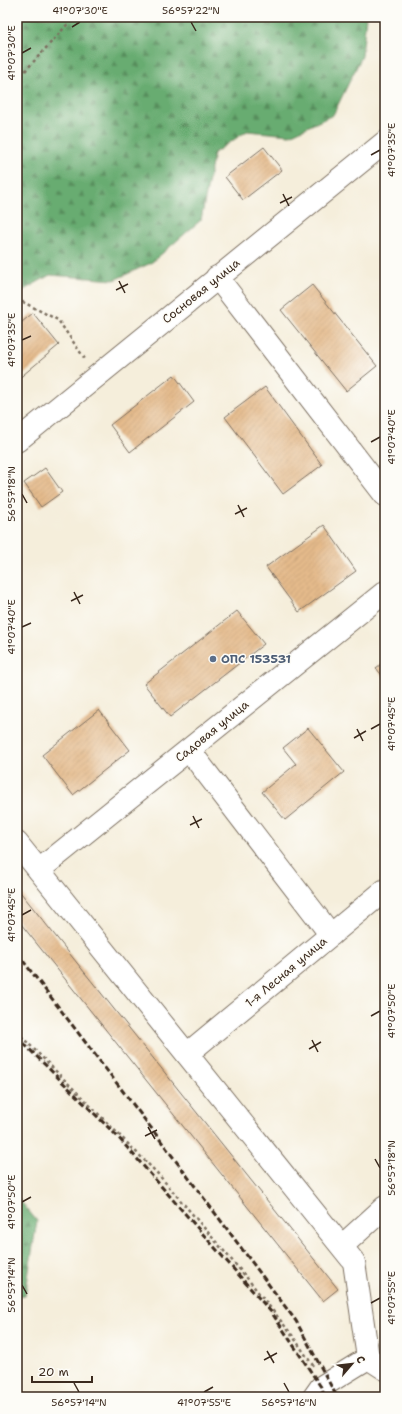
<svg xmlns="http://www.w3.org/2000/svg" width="402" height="1414" font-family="'Shantell Sans',sans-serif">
	<defs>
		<pattern id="forest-firs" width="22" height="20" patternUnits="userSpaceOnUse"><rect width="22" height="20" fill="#68ac71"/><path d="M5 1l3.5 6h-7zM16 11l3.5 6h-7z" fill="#578c5c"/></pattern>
		<pattern id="building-hatch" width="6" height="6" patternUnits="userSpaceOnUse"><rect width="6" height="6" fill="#e4ba8b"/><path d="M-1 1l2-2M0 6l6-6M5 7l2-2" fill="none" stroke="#c4a078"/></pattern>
	</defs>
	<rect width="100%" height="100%" fill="#fdfcf7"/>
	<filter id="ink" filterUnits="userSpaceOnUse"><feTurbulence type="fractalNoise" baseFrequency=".025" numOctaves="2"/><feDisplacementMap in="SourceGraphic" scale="8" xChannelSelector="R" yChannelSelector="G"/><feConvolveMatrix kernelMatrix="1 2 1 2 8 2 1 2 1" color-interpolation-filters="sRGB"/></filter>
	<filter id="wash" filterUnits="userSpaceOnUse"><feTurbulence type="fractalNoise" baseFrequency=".012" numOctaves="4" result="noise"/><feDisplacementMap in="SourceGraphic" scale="16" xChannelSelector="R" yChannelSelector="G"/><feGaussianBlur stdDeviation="0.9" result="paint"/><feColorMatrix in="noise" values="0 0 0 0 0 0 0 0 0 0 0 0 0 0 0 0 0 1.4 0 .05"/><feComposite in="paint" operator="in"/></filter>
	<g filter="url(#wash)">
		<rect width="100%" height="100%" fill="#f5eedb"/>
		<g fill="url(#forest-firs)" stroke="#526b48">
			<polygon points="17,17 366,17 362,56 333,115 290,135 247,131 214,153 201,220 151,263 114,280 50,275 17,294"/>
			<polygon points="17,1197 37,1221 25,1296 17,1297"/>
		</g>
		<g id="blocks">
			<g fill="url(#building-hatch)">
				<polygon points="264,147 282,170 243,200 225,177"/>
				<polygon points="385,206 385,217 380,210"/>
				<polygon points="312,285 377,366 346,391 281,310"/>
				<polygon points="33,313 59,345 17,380 17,326"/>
				<polygon points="174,375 194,402 130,452 110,425"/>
				<polygon points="265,387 322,465 283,494 225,417"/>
				<polygon points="45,468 62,492 41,507 24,483"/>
				<polygon points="324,525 356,571 299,612 266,567"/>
				<polygon points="237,611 264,644 170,717 144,684"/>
				<polygon points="385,661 385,679 376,668"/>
				<polygon points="99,710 130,750 73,795 42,755"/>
				<polygon points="308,728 344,772 285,820 262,792 296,764 283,748"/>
				<polygon points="17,888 338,1289 323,1301 17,919"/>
			</g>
		</g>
	</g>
	<g filter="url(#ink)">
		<use href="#blocks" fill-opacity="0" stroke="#7c6f60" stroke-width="1"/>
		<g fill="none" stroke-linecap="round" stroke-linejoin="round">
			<g stroke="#7c6f60" stroke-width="24">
				<g id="minor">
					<polyline points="217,277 385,495"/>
					<polyline points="17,441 385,142"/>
					<polyline points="189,750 331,935"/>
					<polyline points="17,843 354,1262 368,1358"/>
					<polyline points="39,870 385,592"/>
					<polyline points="187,1054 385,890"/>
					<polyline points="342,1246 385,1207"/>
					<polyline points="368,1358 385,1369"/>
					<polyline points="314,1397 321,1387 368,1358"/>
				</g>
			</g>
			<g stroke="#7c6f60" stroke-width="2.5" stroke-dasharray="3 3" stroke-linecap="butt">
				<polyline points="17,80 74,17"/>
				<polyline points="17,299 58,320 85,359"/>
				<polyline points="17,1032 158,1174 247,1278 292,1335 314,1367"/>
			</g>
			<use href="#minor" stroke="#fff" stroke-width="22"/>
			<g stroke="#3b2a1e" stroke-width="3" stroke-dasharray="6 3" stroke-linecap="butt">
				<polyline points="17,953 158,1137 296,1321 337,1397"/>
				<polyline points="17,1037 118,1137 272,1313 321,1387 325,1397"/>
			</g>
		</g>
	</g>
	<path fill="none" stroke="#3b2a1e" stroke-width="1.5" d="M191 22 196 31M72 27 80 22M22 53 31 48M371 155 380 150M283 194 289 206M280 203 292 197M119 281 125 293M116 290 128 284M22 340 31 336M371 442 380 437M22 494 27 503M238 505 244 517M235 514 247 508M74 592 80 604M71 601 83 595M22 627 31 623M357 729 363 741M371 729 380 724M354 738 366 731M193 816 199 828M190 825 202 819M22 915 31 910M371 1016 380 1011M312 1040 318 1052M309 1049 321 1042M148 1127 155 1139M145 1136 157 1130M375 1159 380 1168M22 1202 31 1197M22 1285 27 1294M371 1303 380 1298M267 1351 274 1363M264 1360 277 1353M74 1383 79 1392M284 1383 289 1392M204 1392 213 1387"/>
	<circle fill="#5c6f8a" stroke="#fdfcf7" stroke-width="1.5" cx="213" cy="659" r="4"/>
	<g text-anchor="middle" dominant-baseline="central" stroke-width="3" stroke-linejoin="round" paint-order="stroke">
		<g font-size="12" fill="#3b2a1e" stroke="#fdfcf7">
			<text transform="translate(201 291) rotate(-39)">Сосновая улица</text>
			<text transform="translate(212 731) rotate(-39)">Садовая улица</text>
			<text transform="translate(286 972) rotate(-40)">1-я Лесная улица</text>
		</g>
		<g font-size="12" font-weight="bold" fill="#4e5e75" stroke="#fdfcf7" text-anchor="start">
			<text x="221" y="659">ОПС 153531</text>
		</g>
	</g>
	<rect width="402" height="1414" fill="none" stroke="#fdfcf7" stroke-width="44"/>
	<g transform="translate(352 1364) rotate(62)" stroke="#fdfcf7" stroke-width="3" paint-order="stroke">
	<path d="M0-3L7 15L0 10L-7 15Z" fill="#3b2a1e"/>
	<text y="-6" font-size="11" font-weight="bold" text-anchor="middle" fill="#3b2a1e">С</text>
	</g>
	<path d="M32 1376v6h60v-6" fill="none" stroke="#3b2a1e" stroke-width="2"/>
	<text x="38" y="1376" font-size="12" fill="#3b2a1e" stroke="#fdfcf7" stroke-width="3" paint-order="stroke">20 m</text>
	<rect x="22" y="22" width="358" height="1370" fill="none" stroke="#3b2a1e" stroke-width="1.5"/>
	<g font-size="10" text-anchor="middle" fill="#3b2a1e">
		<text x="80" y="14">41°07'30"E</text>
		<text x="191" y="14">56°57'22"N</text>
		<text transform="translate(11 53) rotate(-90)" y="4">41°07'30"E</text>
		<text transform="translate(391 150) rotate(-90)" y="4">41°07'35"E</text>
		<text transform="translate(11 340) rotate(-90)" y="4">41°07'35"E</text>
		<text transform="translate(391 437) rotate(-90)" y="4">41°07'40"E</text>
		<text transform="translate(11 494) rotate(-90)" y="4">56°57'18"N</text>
		<text transform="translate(11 627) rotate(-90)" y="4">41°07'40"E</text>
		<text transform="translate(391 724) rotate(-90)" y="4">41°07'45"E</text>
		<text transform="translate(11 915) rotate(-90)" y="4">41°07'45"E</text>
		<text transform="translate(391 1011) rotate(-90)" y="4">41°07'50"E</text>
		<text transform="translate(391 1168) rotate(-90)" y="4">56°57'18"N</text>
		<text transform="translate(11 1202) rotate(-90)" y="4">41°07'50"E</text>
		<text transform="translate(11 1285) rotate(-90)" y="4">56°57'14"N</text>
		<text transform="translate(391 1298) rotate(-90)" y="4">41°07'55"E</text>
		<text x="79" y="1406">56°57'14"N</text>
		<text x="204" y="1406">41°07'55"E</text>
		<text x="289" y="1406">56°57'16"N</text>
	</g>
</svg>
